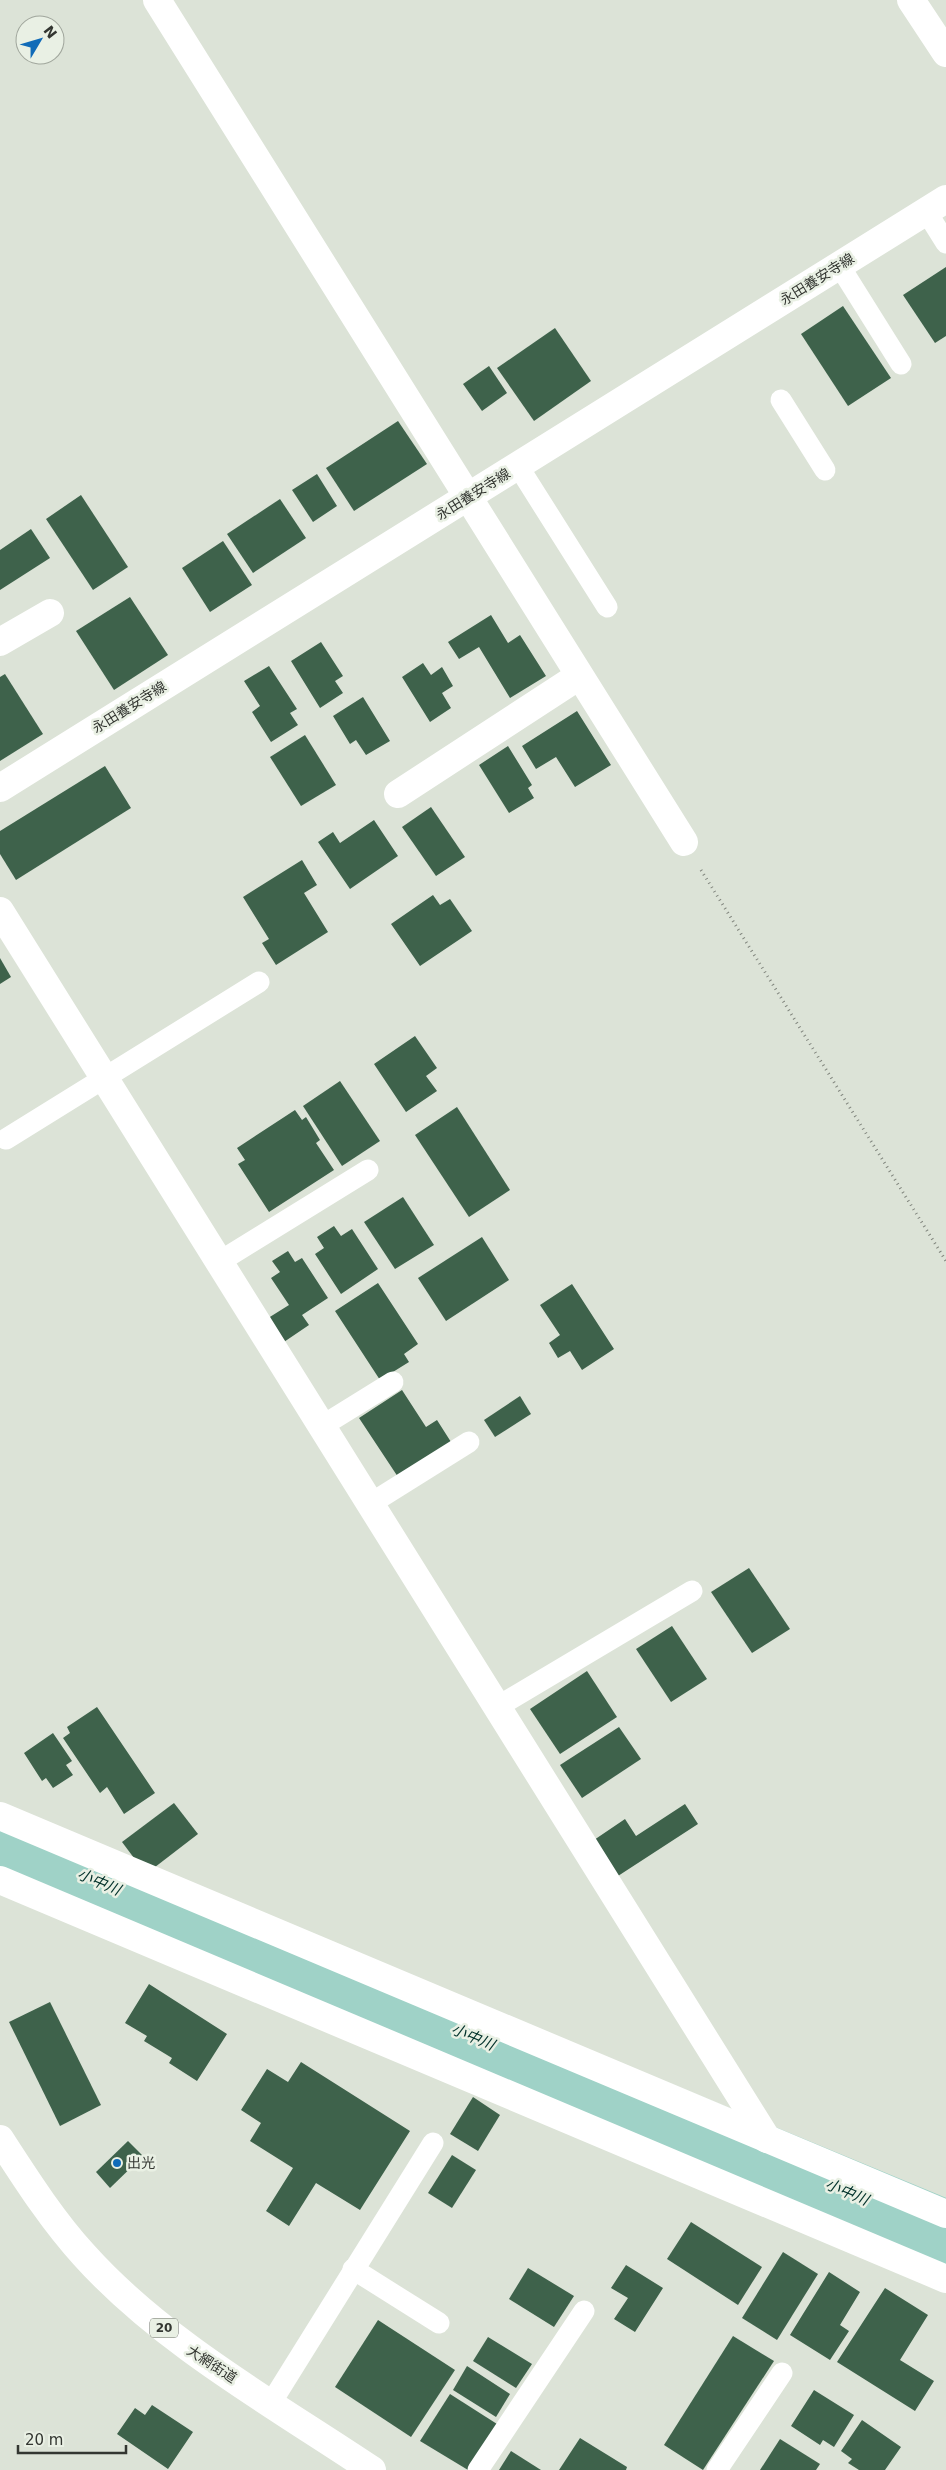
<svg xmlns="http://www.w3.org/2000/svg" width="946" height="2470" font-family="'DejaVu Sans','Noto Sans JP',sans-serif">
	<rect width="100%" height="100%" fill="#dce3d7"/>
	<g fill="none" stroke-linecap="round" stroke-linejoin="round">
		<polyline stroke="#9fd2c7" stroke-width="65" points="0,1841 946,2233"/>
	</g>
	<g fill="#3e624b">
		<polygon points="946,267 946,336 935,343 903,295"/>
		<polygon points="843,306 891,378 848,406 801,334"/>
		<polygon points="555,328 591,381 534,421 497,368"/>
		<polygon points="489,366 507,393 482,411 463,384"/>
		<polygon points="398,421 427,464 354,511 326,468"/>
		<polygon points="317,474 337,506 313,522 292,490"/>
		<polygon points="81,495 128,567 93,590 46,519"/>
		<polygon points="280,499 306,538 253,573 227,534"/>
		<polygon points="31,529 50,558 0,590 0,550"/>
		<polygon points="223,541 252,585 210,612 182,568"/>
		<polygon points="130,597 168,655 114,690 76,631"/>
		<polygon points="491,615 508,643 520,635 546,676 510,698 479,647 459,659 448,642"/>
		<polygon points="321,642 343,676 335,681 343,693 320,708 291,661"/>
		<polygon points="423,663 431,675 442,667 453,686 442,693 451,708 430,722 402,677"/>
		<polygon points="269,666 297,709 290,713 298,725 271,742 252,712 260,706 244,681"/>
		<polygon points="5,674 43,734 0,761 0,677"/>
		<polygon points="363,697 390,741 366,755 356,740 350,744 333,716"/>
		<polygon points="577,711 611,765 575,787 556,757 536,769 522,746"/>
		<polygon points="305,735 336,785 301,806 270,757"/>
		<polygon points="508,746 532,785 528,788 534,798 509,813 479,765"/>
		<polygon points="105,766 131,808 16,880 0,854 0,831"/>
		<polygon points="431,807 465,857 436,876 402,827"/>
		<polygon points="374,820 398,856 350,889 318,842 333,832 340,843"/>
		<polygon points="302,860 317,885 304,893 328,932 276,965 262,943 269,939 243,897"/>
		<polygon points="433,895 440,905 450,899 472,931 420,966 391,924"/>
		<polygon points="0,958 11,977 0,984"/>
		<polygon points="415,1036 437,1068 426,1076 437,1091 406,1112 374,1064"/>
		<polygon points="340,1081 380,1141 342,1166 303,1106"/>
		<polygon points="457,1107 510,1190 469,1217 415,1135"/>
		<polygon points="295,1110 302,1120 306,1117 320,1140 316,1143 334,1170 269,1212 238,1164 245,1160 237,1148"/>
		<polygon points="403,1197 434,1245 395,1269 364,1222"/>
		<polygon points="334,1226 341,1236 352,1229 378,1269 341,1294 315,1254 324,1248 317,1237"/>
		<polygon points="482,1237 509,1280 446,1321 418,1278"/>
		<polygon points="288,1251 295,1262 302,1258 328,1298 302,1315 309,1325 281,1344 265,1320 289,1305 271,1278 280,1272 272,1261"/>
		<polygon points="378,1283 418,1344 404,1354 409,1362 380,1380 335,1311"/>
		<polygon points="572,1284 614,1349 582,1370 570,1351 558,1358 549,1343 560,1335 540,1305"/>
		<polygon points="402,1390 426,1427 437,1420 451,1442 398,1477 359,1418"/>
		<polygon points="520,1396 531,1414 495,1437 484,1420"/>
		<polygon points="749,1568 790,1629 752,1653 711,1592"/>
		<polygon points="672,1626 707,1679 671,1702 636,1649"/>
		<polygon points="587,1671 617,1717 560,1754 530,1709"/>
		<polygon points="97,1707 155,1793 124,1814 107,1787 100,1793 63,1738 70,1733 67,1727"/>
		<polygon points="619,1727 641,1759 582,1798 560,1765"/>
		<polygon points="53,1733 72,1761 66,1765 73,1775 53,1788 46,1778 42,1781 24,1753"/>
		<polygon points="174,1803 198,1834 146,1874 122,1842"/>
		<polygon points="685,1804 698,1824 618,1876 594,1840 625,1819 636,1836"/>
		<polygon points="149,1984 227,2034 197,2081 169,2063 172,2058 144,2041 147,2036 125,2023"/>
		<polygon points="50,2002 101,2105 60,2126 9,2022"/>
		<polygon points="301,2062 410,2131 360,2210 316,2183 289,2226 266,2211 293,2168 250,2141 261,2123 241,2110 267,2069 288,2082"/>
		<polygon points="473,2097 500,2115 478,2151 450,2134"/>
		<polygon points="128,2141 143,2156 110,2188 96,2172"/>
		<polygon points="452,2155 476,2170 452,2208 428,2193"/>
		<polygon points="691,2222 762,2267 738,2305 667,2259"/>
		<polygon points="783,2252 818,2274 777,2340 742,2318"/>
		<polygon points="626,2265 663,2288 635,2332 614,2319 628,2298 611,2288"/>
		<polygon points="528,2268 574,2296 554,2327 509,2299"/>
		<polygon points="829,2272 860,2292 840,2325 849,2331 830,2360 790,2335"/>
		<polygon points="885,2288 928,2315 900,2360 934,2381 915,2411 837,2362"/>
		<polygon points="378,2320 455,2370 411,2437 335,2387"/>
		<polygon points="733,2336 774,2361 703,2470 664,2445"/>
		<polygon points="488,2337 532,2364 516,2388 473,2361"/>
		<polygon points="467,2366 510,2394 496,2417 453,2390"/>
		<polygon points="814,2390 854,2415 834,2447 823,2440 820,2445 791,2426"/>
		<polygon points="450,2394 497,2424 468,2470 420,2441"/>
		<polygon points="152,2405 193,2432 168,2469 117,2434 135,2408 145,2415"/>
		<polygon points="862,2420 901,2447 885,2470 859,2470 848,2463 852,2459 841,2451"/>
		<polygon points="580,2438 627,2467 626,2470 559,2470"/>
		<polygon points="780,2439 820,2464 816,2470 760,2470"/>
		<polygon points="511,2451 541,2470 499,2470"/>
	</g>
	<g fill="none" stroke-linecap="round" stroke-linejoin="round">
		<polyline stroke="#80857d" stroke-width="3" stroke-dasharray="1 4" stroke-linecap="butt" points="701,870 946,1261"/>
		<g stroke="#fff" stroke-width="21">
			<polyline points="926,211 946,243"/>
			<polyline points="839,265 901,364"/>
			<polyline points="781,400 825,470"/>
			<polyline points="518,466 607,607"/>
			<polyline points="6,1139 259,982"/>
			<polyline points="219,1262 368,1170"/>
			<polyline points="322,1426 393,1382"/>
			<polyline points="370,1504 469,1442"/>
			<polyline points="497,1707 692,1591"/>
			<polyline points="353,2269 439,2323"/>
			<polyline points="271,2403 433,2143"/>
			<polyline points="478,2470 584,2311"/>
			<polyline points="717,2470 782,2373"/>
		</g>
		<g stroke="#fff" stroke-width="28">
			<polyline points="157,0 684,842"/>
			<polyline points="911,0 946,53"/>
			<polyline points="0,642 50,613"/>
			<polyline points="398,794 579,676"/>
			<polyline points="0,911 767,2139"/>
			<polyline points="0,1816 946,2214"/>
			<polyline points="0,1880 946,2279"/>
		</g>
		<polyline stroke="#fff" stroke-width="28" points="0,788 946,199"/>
		<path stroke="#fff" stroke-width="28" d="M0 2139C26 2179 52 2220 84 2255 162 2342 275 2405 372 2470"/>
	</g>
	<circle fill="#106bb8" stroke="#e9f0e4" stroke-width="2" cx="117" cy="2163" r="5"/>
	<g text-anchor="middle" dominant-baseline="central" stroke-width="5" stroke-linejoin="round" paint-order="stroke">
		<rect fill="#e9f0e4" stroke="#6a6e67" stroke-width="1" x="150" y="2318.5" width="28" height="19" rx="4"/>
		<g font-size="12" font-weight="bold" fill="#333631">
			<text x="164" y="2328">20</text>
		</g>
		<g font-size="14" fill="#333631" stroke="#e9f0e4">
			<text transform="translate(817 279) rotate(-32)">永田養安寺線</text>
			<text transform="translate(473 494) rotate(-32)">永田養安寺線</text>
			<text transform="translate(129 707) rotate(-32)">永田養安寺線</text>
			<text transform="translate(212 2364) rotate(33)">大網街道</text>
		</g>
		<g font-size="14" fill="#333631" stroke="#e9f0e4" text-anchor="start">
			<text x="127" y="2163">出光</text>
		</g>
		<g font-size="15" font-style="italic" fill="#00312a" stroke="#e9f0e4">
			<text transform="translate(99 1882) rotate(23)">小中川</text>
			<text transform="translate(473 2037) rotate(23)">小中川</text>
			<text transform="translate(847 2192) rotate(23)">小中川</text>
		</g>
	</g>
	<g transform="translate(40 40) rotate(52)"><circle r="24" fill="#e9f0e4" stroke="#a0a69c"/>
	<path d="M0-4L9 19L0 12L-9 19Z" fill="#106bb8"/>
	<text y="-8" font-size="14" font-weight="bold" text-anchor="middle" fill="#333631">N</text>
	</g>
	<path d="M18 2445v8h108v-8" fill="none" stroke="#333631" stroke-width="2.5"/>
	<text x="25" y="2445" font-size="15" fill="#333631" stroke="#e9f0e4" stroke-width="4" paint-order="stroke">20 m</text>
</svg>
